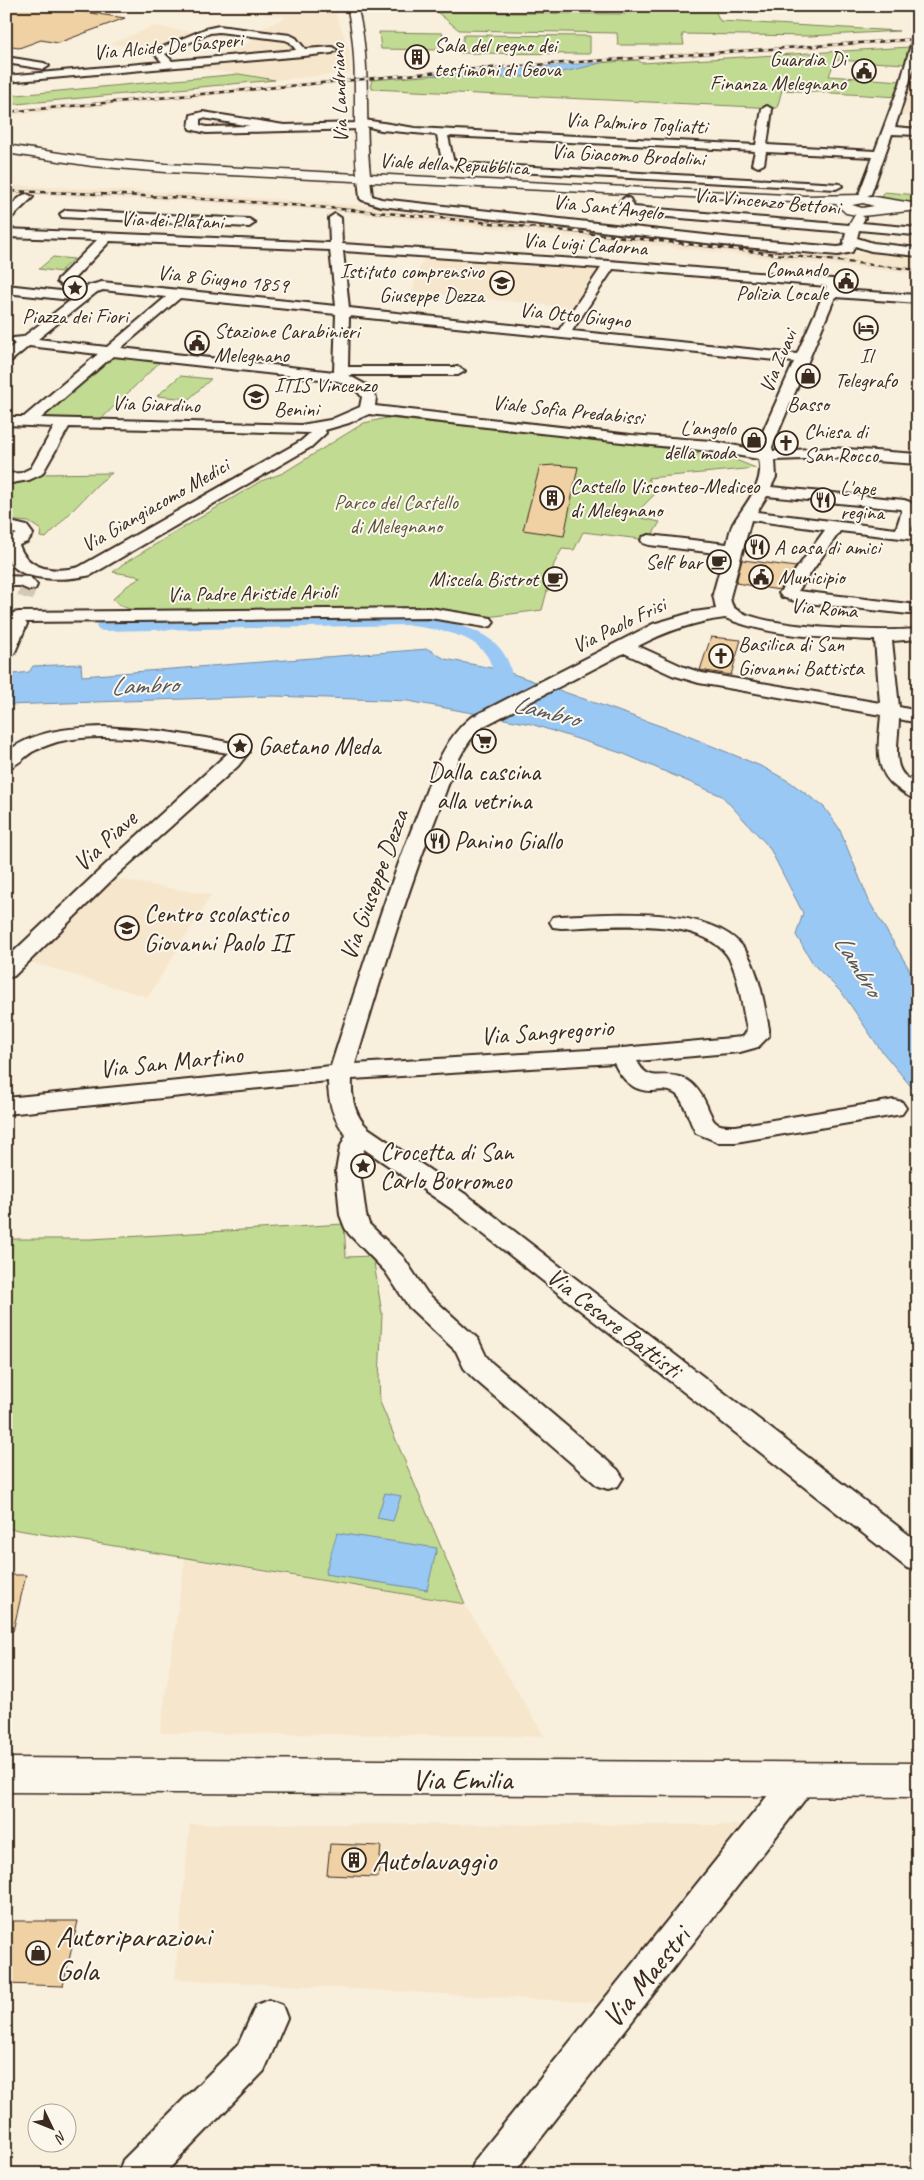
<svg xmlns="http://www.w3.org/2000/svg" width="924" height="2180" font-family="Caveat,sans-serif">
	<rect width="100%" height="100%" fill="#f9efdd"/>
	<filter id="ink" filterUnits="userSpaceOnUse"><feTurbulence type="fractalNoise" baseFrequency=".02" numOctaves="2"/><feDisplacementMap in="SourceGraphic" scale="10" xChannelSelector="R" yChannelSelector="G"/><feConvolveMatrix kernelMatrix="1 2 1 2 8 2 1 2 1" color-interpolation-filters="sRGB"/></filter>
	<g filter="url(#ink)">
		<g fill="#f6e6cc">
			<polygon points="247,6 331,6 335,12 350,52 350,73 275,80 192,67 268,34 255,31 288,17 239,10"/>
			<polygon points="154,26 200,33 165,47 138,47 110,44"/>
			<polygon points="909,38 908,43 638,60 634,56"/>
			<polygon points="918,45 918,117 896,115"/>
			<polygon points="324,80 327,84 6,116 6,110"/>
			<polygon points="6,185 204,194 382,207 386,204 760,246 844,254 877,252 918,257 918,274 341,212 187,201 6,194"/>
			<polygon points="425,257 589,269 596,273 572,308 413,291 416,275"/>
			<polygon points="116,879 211,895 148,997 27,961"/>
			<polygon points="185,1559 465,1604 544,1736 160,1733"/>
			<polygon points="190,1824 743,1825 604,2003 175,1979"/>
		</g>
		<g fill="#c1db93" stroke="#7e8258">
			<polygon points="628,6 713,6 720,21 899,31 810,36 682,34 684,45 618,45 617,33 459,30 437,12 625,14"/>
			<polygon points="379,32 443,33 440,50 381,49"/>
			<polygon points="464,35 590,36 590,54 460,53"/>
			<polygon points="910,47 906,64 835,60 829,76 901,81 898,97 782,90 777,108 372,89 371,80 638,60 642,63"/>
			<polygon points="239,74 275,80 6,105 6,96"/>
			<polygon points="884,192 918,195 918,203 881,201"/>
			<polygon points="53,257 74,259 61,270 71,271 69,273 39,269"/>
			<polygon points="110,351 165,357 100,420 32,418"/>
			<polygon points="180,376 211,379 189,399 157,396"/>
			<path d="M387 418 632 443 733 459 756 468 648 478 655 494 640 509 637 517 660 522 649 540 583 532 574 550 562 549 554 564 542 610 487 617 155 611C139 610 125 612 113 599L127 586 142 577 113 572 123 564 261 481 283 473 364 423Z"/>
			<polygon points="112,473 99,483 46,538 40,537 41,530 29,522 6,520 6,484 16,481 27,481 40,474"/>
			<polygon points="344,1224 346,1257 373,1256 382,1314 379,1378 380,1402 465,1604 6,1528 6,1239 91,1239"/>
		</g>
		<g fill="#99c8f4" stroke="#73899e">
			<path d="M603 62C547 80 488 80 430 75Z"/>
			<polygon points="428,649 445,659 502,670 683,734 763,767 790,782 824,807 839,828 870,903 918,984 918,1095 880,1049 843,994 814,965 796,935 803,913 769,847 722,796 624,754 531,724 408,701 274,696 6,705 6,675 29,672 33,666 81,664 82,676"/>
			<polygon points="385,1493 401,1496 393,1521 377,1518"/>
			<polygon points="337,1533 437,1548 427,1590 325,1574"/>
		</g>
		<polygon fill="#f9efdd" points="602,60 605,62 428,75 430,73"/>
		<g fill="none" stroke-linecap="round" stroke-linejoin="round">
			<path fill="#99c8f4" fill-rule="evenodd" d="M406 615C443 621 502 626 511 671 512 680 510 690 509 698L506 702 500 703 494 702 491 698C492 689 495 679 493 671 486 633 437 630 406 625L104 631 98 630 96 626 98 622 104 621Z"/>
		</g>
		<g fill="#f0d1a3" stroke="#3b2a1e">
			<polygon points="6,6 43,6 125,18 58,43 41,40 19,48 6,46"/>
			<polygon points="555,465 578,467 564,536 523,530 540,466"/>
			<polygon points="742,560 759,562 796,567 779,590 736,583"/>
			<polygon points="711,637 741,640 731,675 700,670"/>
			<polygon points="6,1575 26,1575 13,1631 6,1630"/>
			<polygon points="330,1844 381,1846 378,1877 327,1875"/>
			<polygon points="6,1921 78,1921 63,1986 6,1984"/>
		</g>
		<g fill="none" stroke-linecap="round" stroke-linejoin="round">
			<polyline stroke="#d3c8b7" stroke-width="16" stroke-dasharray="16 8" stroke-linecap="butt" points="25,598 29,585"/>
			<g stroke="#3b2a1e" stroke-width="4">
				<g id="minor">
					<path d="M219 26 290 35 296 38 305 49 332 47 337 50 332 53 303 56 6 82V76L162 62 155 54 158 49 205 29ZM219 32 285 40 290 42 296 50 172 61 165 54 210 33Z"/>
					<path d="M918 34V55L895 127 918 129V135L892 134 871 194 865 197 859 194 873 157 766 152 764 164 758 167 752 164 755 151 448 136 453 159 460 163 840 184 842 186 836 189 458 169 442 161 437 135 381 130 366 126 361 129 206 133 190 129 189 127 191 115 203 112 284 125 358 123V119L415 128 756 145 762 109 767 106 772 109 767 145 875 151 900 84 913 37ZM203 118 250 126 206 127 200 125V119Z"/>
					<polygon points="6,57 44,63 49,66 44,69 6,63"/>
					<polygon points="364,175 370,178 372,196 381,199 732,238 838,247 843,246 846,232 633,214 622,210 620,201 626,197 630,199 634,207 849,225 855,215 859,214 865,218 862,223 918,228 918,234 914,235 859,230 857,238 873,243 918,248 918,256 871,251 855,246 852,252 838,255 732,246 381,206 362,200 360,198 358,178"/>
					<polygon points="27,194 33,197 31,199 10,219 6,220 6,209 23,195"/>
					<polygon points="66,210 249,219 255,223 249,227 62,217 60,214"/>
					<path d="M335 214 341 218 342 244 609 261 832 279 837 280 840 285 838 290 918 295V303L835 297 772 447 773 451 832 448 918 454V464L832 458 775 460 776 477 771 487 904 500 910 502 918 511 911 531 918 532V540L840 531 798 591 909 604 915 605 918 609 915 613 909 614 798 602 782 597 779 593 825 530 751 520 730 597C731 603 732 607 737 610 768 629 879 632 918 629V639L892 641 899 707 918 711V723L899 719C899 734 892 763 904 775 908 779 913 782 918 785V800C910 798 904 793 897 788 872 770 879 742 881 715L699 683 672 675 624 653 484 726C458 747 450 782 438 812 406 894 381 979 355 1064L622 1048 742 1037 746 1033 747 1029C742 1008 739 972 727 955 698 915 604 927 561 928L553 927 550 922 553 917 561 916C610 914 719 904 747 953 760 975 764 1004 769 1029V1036L758 1047 740 1052 637 1061C649 1085 662 1070 683 1078 697 1084 704 1098 709 1111 711 1114 712 1119 714 1121 719 1127 729 1126 736 1126L894 1100 902 1102 906 1108 902 1114 736 1142H718L696 1133C689 1122 686 1103 676 1094 668 1089 662 1090 653 1091 633 1092 622 1079 614 1063L352 1079C351 1097 354 1115 368 1128L471 1198 918 1542V1571L907 1568 453 1210 364 1149 360 1171 366 1215 369 1224 403 1257 427 1293 478 1339 486 1356 492 1363 618 1470 623 1478 618 1486 608 1489 598 1486 472 1377 464 1368 456 1351 409 1307 385 1271 349 1234 345 1228 340 1215 336 1171 340 1148 346 1135C333 1119 328 1102 328 1081L6 1114V1098L331 1066C358 981 385 896 418 813 431 780 441 742 470 718L653 624 694 612 716 609 713 594 724 554 649 545 643 543 641 540 643 537 649 535 727 544C729 537 730 528 734 522 745 504 765 484 759 459L711 451 631 443 369 414 349 423 325 430 326 433 311 447 91 575C69 580 14 585 6 554 5 550 6 543 6 539L17 534 6 531V521L27 526 33 534 27 542 19 545C28 571 56 573 79 567L301 441 310 433 69 427 42 474 29 480 6 484V474L21 473 31 468 54 427 6 425V417H24L98 354 29 346 11 361 6 362V351L15 344 11 341 13 338 23 337 71 300 6 293V285L79 293 87 286 102 282 336 306 330 250 110 241 68 285 63 286 57 282 58 279 97 240 6 237V229L330 243 329 218ZM343 251 601 268 559 330 349 308ZM613 269 827 286 797 354 572 331ZM103 290 166 297 107 347 38 339 97 292ZM180 298 336 314 334 372 121 348ZM349 316 794 362 756 447 757 450 711 441 631 435 375 406 376 397 368 386 348 375H458L465 371 458 367H348ZM113 356 338 381 358 392 362 397 360 407 330 420 301 425 41 418ZM767 496 900 509 902 511 896 529 757 512ZM725 618C771 637 826 638 875 640L880 703 702 673 684 667 638 646C667 631 693 622 725 618Z"/>
					<polygon points="6,576 30,577 37,585 35,589 29,590 20,586 6,586"/>
					<polygon points="430,608 485,617 491,618 494,622 491,626 485,627 430,618 25,622 27,624 15,652 12,656 6,657 6,631 13,620 10,617 13,613 19,612"/>
					<path d="M104 727 160 731 212 739 242 745 249 752 238 766 118 874 14 976 6 978V959L104 866 228 753C175 744 109 729 57 742 48 745 39 748 32 752 23 758 17 766 6 769V753C33 730 70 728 104 727Z"/>
					<polygon points="801,1764 813,1769 818,1779 813,1789 513,2174 470,2174 475,2160 789,1769"/>
					<polygon points="269,2000 282,2005 287,2018 264,2071 164,2174 118,2174 123,2160 238,2045 256,2005"/>
				</g>
			</g>
			<g stroke="#3b2a1e" stroke-width="3">
				<g id="tertiary">
					<path d="M347 6H357C372 62 364 118 370 174L805 196 863 195 918 204V210L862 216 846 213 836 204 166 172 92 166 6 153V145L92 158 166 164 357 174C352 118 360 62 347 6ZM863 203 874 206 862 208 852 205Z"/>
					<polygon points="6,1758 918,1763 918,1797 6,1792"/>
				</g>
			</g>
			<use href="#minor" fill="#fbf7ec" fill-rule="evenodd"/>
			<use href="#tertiary" fill="#fbf7ec" fill-rule="evenodd"/>
			<g stroke="#3b2a1e" stroke-width="2.5">
				<g id="rail">
					<polyline points="6,112 462,70 918,39"/>
					<path d="M6 191C83 193 159 196 236 201 464 217 691 245 918 270"/>
				</g>
			</g>
			<use href="#rail" stroke="#fbf7ec" stroke-width="2" stroke-dasharray="5" stroke-linecap="butt"/>
		</g>
	</g>
	<defs>
		<g id="building-ring" transform="scale(1.25)"><circle r="9.5" fill="#fbf7ec" stroke="#3b2a1e" stroke-width="1.5"/><path d="M-4-6H4V6H1V3H-1V6H-4ZM-2.5-4.3h1.7v1.8h-1.7ZM.8-4.3h1.7v1.8H.8ZM-2.5-1h1.7V.8h-1.7ZM.8-1h1.7V.8H.8Z" fill="#3b2a1e"/></g>
		<g id="civic-ring" transform="scale(1.25)"><circle r="9.5" fill="#fbf7ec" stroke="#3b2a1e" stroke-width="1.5"/><path d="M-.6-6.5H3V-4.5H.6V-3L4-1V1h2V6H-6V1h2V-1L-.6-3ZM-1.2 2.5V6h2.4V2.5Z" fill="#3b2a1e"/></g>
		<g id="school-ring" transform="scale(1.25)"><circle r="9.5" fill="#fbf7ec" stroke="#3b2a1e" stroke-width="1.5"/><path d="M0-5L7-2L0 1L-7-2ZM-4 1L0 2.5L4 1V4Q0 6-4 4Z" fill="#3b2a1e"/></g>
		<g id="sight-ring" transform="scale(1.25)"><circle r="9.5" fill="#fbf7ec" stroke="#3b2a1e" stroke-width="1.5"/><path d="M0-6L1.8-2.2L6-1.7L2.9 1.2L3.7 5.4L0 3.3L-3.7 5.4L-2.9 1.2L-6-1.7L-1.8-2.2Z" fill="#3b2a1e"/></g>
		<g id="hotel-ring" transform="scale(1.25)"><circle r="9.5" fill="#fbf7ec" stroke="#3b2a1e" stroke-width="1.5"/><path d="M-6-4.5h1.5V1H6V5H4.5V3h-9V5H-6ZM-4 0a1.8 1.8 0 1 1 3.6 0ZM.5 0V-2.5h3Q6-2.5 6 0Z" fill="#3b2a1e"/></g>
		<g id="shop-ring" transform="scale(1.25)"><circle r="9.5" fill="#fbf7ec" stroke="#3b2a1e" stroke-width="1.5"/><path d="M-5-2.5h2.3a2.7 3.5 0 0 1 5.4 0H5L5.5 6h-11ZM-1.5-2.5h3a1.5 2.3 0 0 0-3 0Z" fill="#3b2a1e"/></g>
		<g id="church-ring" transform="scale(1.25)"><circle r="9.5" fill="#fbf7ec" stroke="#3b2a1e" stroke-width="1.5"/><path d="M-1.2-6h2.4v3.5h3.3v2.4h-3.3V6h-2.4V-.1h-3.3v-2.4h3.3Z" fill="#3b2a1e"/></g>
		<g id="restaurant-ring" transform="scale(1.25)"><circle r="9.5" fill="#fbf7ec" stroke="#3b2a1e" stroke-width="1.5"/><path d="M-5-6h1v4h1v-4h1v4h1v-4h1v5L-1.5 .5V6h-2V.5L-5-1ZM5-6V6H3V1.5H1.5Q1.5-4 5-6Z" fill="#3b2a1e"/></g>
		<g id="cafe-ring" transform="scale(1.25)"><circle r="9.5" fill="#fbf7ec" stroke="#3b2a1e" stroke-width="1.5"/><path d="M-5.5-4.5H6V0H3Q3 3.5 0 3.5H-2.5Q-5.5 3.5-5.5 0ZM3-3.2v2h1.7v-2ZM-6 4.5H4V6H-6Z" fill="#3b2a1e"/></g>
		<g id="supermarket-ring" transform="scale(1.25)"><circle r="9.5" fill="#fbf7ec" stroke="#3b2a1e" stroke-width="1.5"/><path d="M-6-5.5h2.5l.6 2H6L4.5 2H-2.5L-4.4-4H-6ZM-1.5 3.2a1.3 1.3 0 1 0 .1 0ZM3 3.2a1.3 1.3 0 1 0 .1 0Z" fill="#3b2a1e"/></g>
	</defs>
	<g fill-rule="evenodd">
		<use href="#building-ring" x="417" y="57"/>
		<use href="#civic-ring" x="864" y="71"/>
		<use href="#civic-ring" x="846" y="281"/>
		<use href="#school-ring" x="502" y="283"/>
		<use href="#sight-ring" x="75" y="288"/>
		<use href="#hotel-ring" x="866" y="328"/>
		<use href="#civic-ring" x="197" y="343"/>
		<use href="#shop-ring" x="808" y="376"/>
		<use href="#school-ring" x="256" y="397"/>
		<use href="#shop-ring" x="754" y="440"/>
		<use href="#church-ring" x="786" y="443"/>
		<use href="#building-ring" x="552" y="498"/>
		<use href="#restaurant-ring" x="823" y="500"/>
		<use href="#restaurant-ring" x="757" y="547"/>
		<use href="#cafe-ring" x="719" y="562"/>
		<use href="#civic-ring" x="761" y="577"/>
		<use href="#cafe-ring" x="555" y="579"/>
		<use href="#church-ring" x="721" y="656"/>
		<use href="#supermarket-ring" x="484" y="741"/>
		<use href="#sight-ring" x="240" y="746"/>
		<use href="#restaurant-ring" x="437" y="841"/>
		<use href="#school-ring" x="127" y="928"/>
		<use href="#sight-ring" x="363" y="1166"/>
		<use href="#building-ring" x="354" y="1860"/>
		<use href="#shop-ring" x="38" y="1953"/>
	</g>
	<g text-anchor="middle" dominant-baseline="central" stroke-width="4" stroke-linejoin="round" paint-order="stroke">
		<g font-size="21" fill="#3b2a1e" stroke="#fbf7ec" text-anchor="start">
			<text x="434" y="45">Sala del regno dei<tspan x="434" dy="24">testimoni di Geova</tspan></text>
			<text x="846" y="59" text-anchor="end">Guardia Di<tspan x="846" dy="24">Finanza Melegnano</tspan></text>
			<text x="828" y="269" text-anchor="end">Comando<tspan x="828" dy="24">Polizia Locale</tspan></text>
			<text x="484" y="271" text-anchor="end">Istituto comprensivo<tspan x="484" dy="24">Giuseppe Dezza</tspan></text>
			<text x="75" y="316" text-anchor="middle">Piazza dei Fiori</text>
			<text x="214" y="331">Stazione Carabinieri<tspan x="214" dy="24">Melegnano</tspan></text>
			<text x="866" y="356" text-anchor="middle">Il<tspan x="866" dy="24">Telegrafo</tspan></text>
			<text x="274" y="385">ITIS Vincenzo<tspan x="274" dy="24">Benini</tspan></text>
			<text x="808" y="404" text-anchor="middle">Basso</text>
			<text x="736" y="428" text-anchor="end">L'angolo<tspan x="736" dy="24">della moda</tspan></text>
			<text x="804" y="431">Chiesa di<tspan x="804" dy="24">San Rocco</tspan></text>
			<text x="570" y="486">Castello Visconteo-Mediceo<tspan x="570" dy="24">di Melegnano</tspan></text>
			<text x="840" y="488">L'ape<tspan x="840" dy="24">regina</tspan></text>
			<text x="774" y="547">A casa di amici</text>
			<text x="702" y="562" text-anchor="end">Self bar</text>
			<text x="778" y="577">Municipio</text>
			<text x="538" y="579" text-anchor="end">Miscela Bistrot</text>
			<text x="738" y="644">Basilica di San<tspan x="738" dy="24">Giovanni Battista</tspan></text>
		</g>
		<g font-size="21" fill="#3b2a1e" stroke="#fbf7ec">
			<text transform="translate(168 46) rotate(-5)">Via Alcide De Gasperi</text>
			<text transform="translate(339 93) rotate(-92)">Via Landriano</text>
			<text transform="translate(636 123) rotate(3)">Via Palmiro Togliatti</text>
			<text transform="translate(628 155) rotate(3)">Via Giacomo Brodolini</text>
			<text transform="translate(454 164) rotate(3)">Viale della Repubblica</text>
			<text transform="translate(767 201) rotate(5)">Via Vincenzo Bettoni</text>
			<text transform="translate(608 207) rotate(6)">Via Sant'Angelo</text>
			<text transform="translate(172 220) rotate(2)">Via dei Platani</text>
			<text transform="translate(585 244) rotate(4)">Via Luigi Cadorna</text>
			<text transform="translate(223 279) rotate(6)">Via 8 Giugno 1859</text>
			<text transform="translate(575 315) rotate(6)">Via Otto Giugno</text>
			<text transform="translate(778 361) rotate(-67)">Via Zuavi</text>
			<text transform="translate(156 404) rotate(2)">Via Giardino</text>
			<text transform="translate(568 410) rotate(6)">Viale Sofia Predabissi</text>
			<text transform="translate(155 505) rotate(-30)">Via Giangiacomo Medici</text>
			<text transform="translate(252 593) rotate(-1)">Via Padre Aristide Arioli</text>
			<text transform="translate(824 608) rotate(5)">Via Roma</text>
			<text transform="translate(619 625) rotate(-26)">Via Paolo Frisi</text>
		</g>
		<g font-size="21" fill="#5c563b" stroke="#fbf7ec">
			<text x="396" y="502">Parco del Castello<tspan x="396" dy="24">di Melegnano</tspan></text>
		</g>
		<g font-size="25" fill="#3b2a1e" stroke="#fbf7ec" text-anchor="start">
			<text x="258" y="746">Gaetano Meda</text>
			<text x="484" y="772" text-anchor="middle">Dalla cascina<tspan x="484" dy="29">alla vetrina</tspan></text>
			<text x="454" y="841">Panino Giallo</text>
			<text x="144" y="914">Centro scolastico<tspan x="144" dy="29">Giovanni Paolo II</tspan></text>
			<text x="380" y="1152">Crocetta di San<tspan x="380" dy="29">Carlo Borromeo</tspan></text>
		</g>
		<g font-size="25" fill="#3b2a1e" stroke="#fbf7ec">
			<text transform="translate(105 841) rotate(-43)">Via Piave</text>
			<text transform="translate(374 885) rotate(-70)">Via Giuseppe Dezza</text>
			<text transform="translate(547 1032) rotate(-4)">Via Sangregorio</text>
			<text transform="translate(171 1062) rotate(-6)">Via San Martino</text>
			<text transform="translate(614 1323) rotate(38)">Via Cesare Battisti</text>
		</g>
		<g font-size="26" font-style="italic" fill="#57595e" stroke="#fbf7ec">
			<text transform="translate(144 685) rotate(-2)">Lambro</text>
			<text transform="translate(546 711) rotate(14)">Lambro</text>
			<text transform="translate(858 965) rotate(58)">Lambro</text>
		</g>
		<g font-size="30" fill="#3b2a1e" stroke="#fbf7ec">
			<text x="462" y="1779">Via Emilia</text>
			<text transform="translate(646 1977) rotate(-51)">Via Maestri</text>
		</g>
		<g font-size="30" fill="#3b2a1e" stroke="#fbf7ec" text-anchor="start">
			<text x="372" y="1860">Autolavaggio</text>
			<text x="56" y="1936">Autoriparazioni<tspan x="56" dy="34">Gola</tspan></text>
		</g>
	</g>
	<rect width="924" height="2180" fill="none" stroke="#fbf7ec" stroke-width="25"/>
	<rect x="12" y="12" width="899" height="2155" fill="none" stroke="#3b2a1e" stroke-width="2" filter="url(#ink)"/>
	<g transform="translate(52 2128) rotate(133)"><circle r="24" fill="#fbf7ec" stroke="#aea59a"/>
	<path d="M0-4L9 19L0 12L-9 19Z" fill="#3b2a1e"/>
	<text y="-8" font-size="14" font-weight="bold" text-anchor="middle" fill="#3b2a1e">N</text>
	</g>
</svg>
